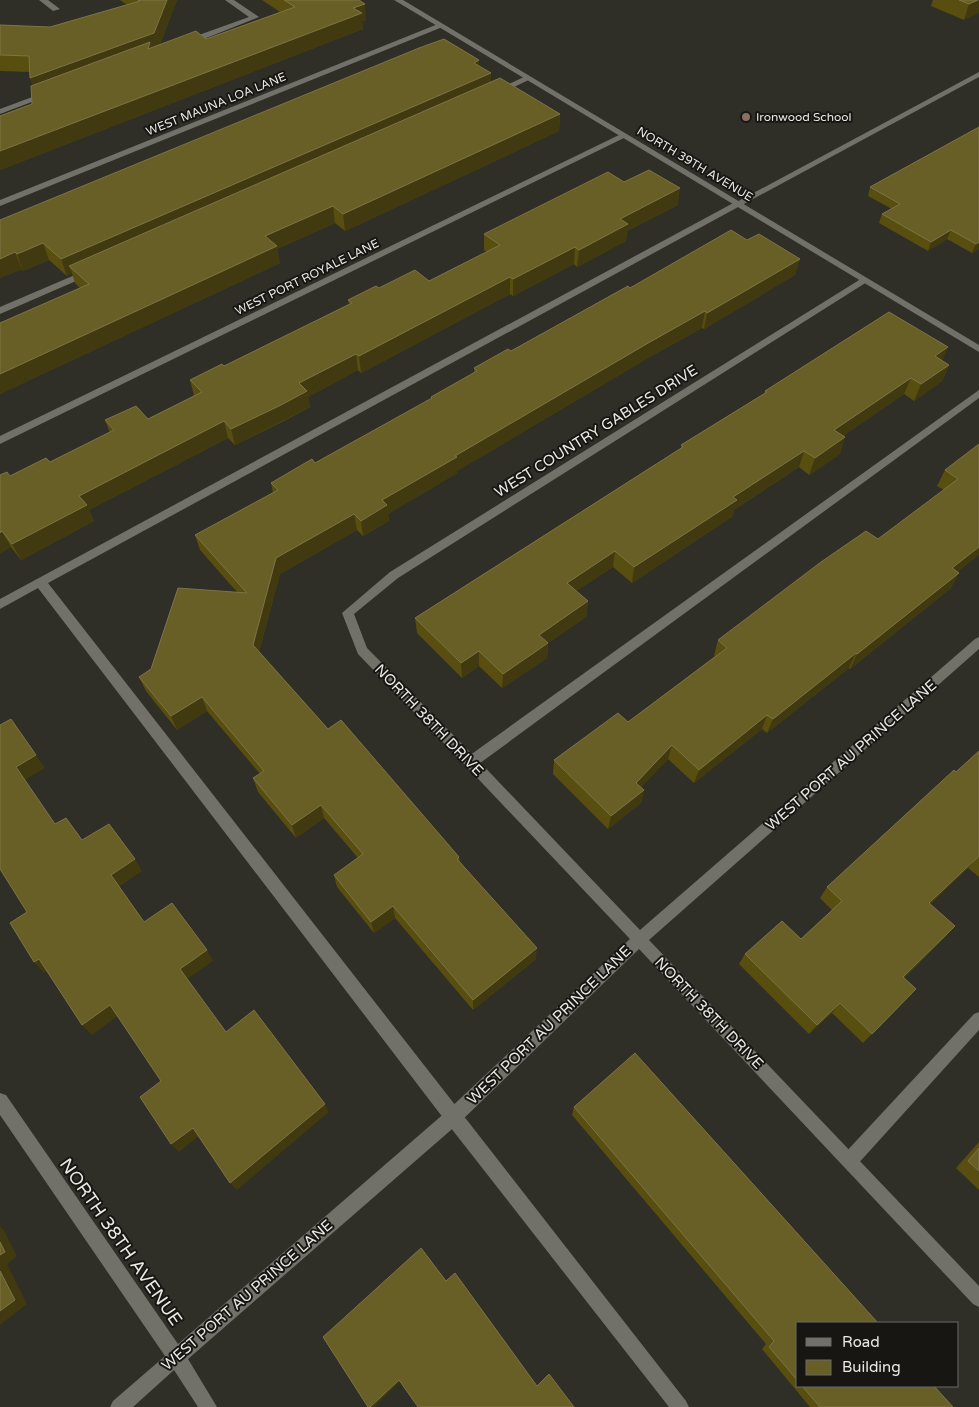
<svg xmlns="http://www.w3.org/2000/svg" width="979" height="1407" font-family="'Varela Round',sans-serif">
	<rect width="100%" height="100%" fill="#2f2e27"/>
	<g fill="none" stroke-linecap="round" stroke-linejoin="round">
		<g fill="#727169" fill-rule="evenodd">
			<polygon points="225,0 234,0 259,17 191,44 185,44 185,40 249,17"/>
			<polygon points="526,76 533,78 499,94 492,92"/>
			<polygon points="43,93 50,95 0,114 0,109"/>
			<polygon points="737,201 741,204 740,206 48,583 686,1401 689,1407 669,1407 447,1123 38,588 0,609 0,599"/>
			<polygon points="89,269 94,272 92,274 0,314 0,307"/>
			<polygon points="979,390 979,398 476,766 471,768 466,766 465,762 466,758"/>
			<polygon points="979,1012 979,1030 856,1166 850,1168 844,1166 842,1160 844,1154 974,1014"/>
		</g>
		<g fill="#727169" fill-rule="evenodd">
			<polygon points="39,0 48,0 60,9 53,11"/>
			<polygon points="438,24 445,26 0,206 0,200"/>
			<polygon points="979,72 979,77 740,206 733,204"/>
			<polygon points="621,134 628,136 0,444 0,436"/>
			<polygon points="864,277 869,280 867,282 398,578 354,614 367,648 476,758 640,930 975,639 979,637 979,649 649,940 979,1286 979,1307 973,1304 639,949 459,1123 188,1359 217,1407 198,1407 174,1370 133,1407 110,1407 113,1401 165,1356 0,1115 0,1093 6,1095 178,1344 447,1111 630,939 466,766 358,654 342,613 390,572"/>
		</g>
		<polygon fill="#727169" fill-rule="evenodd" points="394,0 403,0 979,345 979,352"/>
	</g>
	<g fill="#584e10">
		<polygon points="120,0 177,0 160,44 206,39 280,12 262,0 359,0 366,20 362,21 363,29 0,170 0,116 32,104 33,85 30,78 30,72 0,71 0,25 50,27 127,5"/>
		<polygon points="933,0 979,0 964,20 931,6"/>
		<polygon points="479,66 491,73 491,82 560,114 559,131 345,231 335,223 277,249 280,263 0,394 0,323 80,288 75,283 72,273 67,276 49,260 23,271 22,269 0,278 0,220"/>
		<polygon points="979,127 979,249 972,253 947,239 928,251 879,223 882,214 892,209 868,196 870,187"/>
		<polygon points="624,182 678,205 627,231 626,241 577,267 574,264 513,296 510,294 361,373 358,370 308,397 310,407 284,421 235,445 228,438 89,510 94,521 21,560 11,547 0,553 0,475 10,476 50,462 110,433 105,420 148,419 194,396 190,380 224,366 349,304 348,300 379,288 429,281 487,252 484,250 484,234"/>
		<polygon points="747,240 800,259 795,275 704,329 702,328 648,358 457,471 457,473 388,514 389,521 363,536 357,530 280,574 259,652 328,729 459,857 460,862 536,959 473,1010 395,918 374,933 337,887 334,875 358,858 324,818 296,838 258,792 253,778 260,774 207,711 177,730 146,691 139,677 151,669 237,592 200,550 195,535 273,493 271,483 315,463 431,399 431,397 474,373 474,368 511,351 630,288"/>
		<polygon points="942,360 949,365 942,381 914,401 904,394 843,436 840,454 809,475 799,467 734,510 733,516 632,583 613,567 576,591 588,601 586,617 548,643 547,658 502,688 479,666 462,678 417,633 415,618 681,448 681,445 764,394 765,391"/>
		<polygon points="979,444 958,572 951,588 850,669 849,668 767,733 762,729 694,783 668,759 641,787 644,790 641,803 608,829 553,774 554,760 628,722 715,656 714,655 718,640 878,539 944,490 937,486 945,470"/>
		<polygon points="979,751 979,877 968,868 930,904 955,926 945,937 904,978 916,989 863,1043 832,1013 809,1034 739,964 745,954 801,939 832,910 820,898 827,887"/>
		<polygon points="574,1107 798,1323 798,1386 934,1386 953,1407 810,1407 762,1349 766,1344 572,1115"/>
		<polygon points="979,1142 979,1190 956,1168"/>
	</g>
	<g fill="#413a10">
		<polygon points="167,0 177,0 158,49 36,94 30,78"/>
		<polygon points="979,0 979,13 964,20 969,4"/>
		<polygon points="365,4 366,20 362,21 363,29 0,170 0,151"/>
		<polygon points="479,60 479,77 474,63"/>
		<polygon points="491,73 491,89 69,266 72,273 67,276 61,259"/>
		<polygon points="560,114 559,131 345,231 343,214"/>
		<polygon points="680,188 678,205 627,231 626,241 577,267 579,250 620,219"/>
		<polygon points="333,206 335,223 277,249 280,263 0,394 0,374 265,236"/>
		<polygon points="951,230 947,239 928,251 931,242"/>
		<polygon points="979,242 979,249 972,253 976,244"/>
		<polygon points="43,243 49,260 23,271 17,254"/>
		<polygon points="575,247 574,264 513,296 513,279"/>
		<polygon points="15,252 22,269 0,278 0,259"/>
		<polygon points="800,259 795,275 704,329 707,313"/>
		<polygon points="510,277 510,294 361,373 359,356"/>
		<polygon points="705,311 702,328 648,358 457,471 457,473 388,514 389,521 363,536 361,521 382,500 455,456 650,342"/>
		<polygon points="948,347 941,364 935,356"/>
		<polygon points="356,354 358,370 308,397 310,407 235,445 231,429 299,383"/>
		<polygon points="949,365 942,381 914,401 921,384"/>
		<polygon points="911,378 904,394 829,446 834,430"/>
		<polygon points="224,421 228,438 89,510 94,521 21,560 12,544 79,496"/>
		<polygon points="845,437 840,454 809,475 815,458"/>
		<polygon points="804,451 799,467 734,510 733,516 632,583 634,567 733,497"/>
		<polygon points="354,514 357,530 280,574 257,660 253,645 276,558"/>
		<polygon points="2,531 11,547 0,553 0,533"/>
		<polygon points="979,547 979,555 944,583 952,568"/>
		<polygon points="615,551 613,567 565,598 567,583"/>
		<polygon points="959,573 951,588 850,669 857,654"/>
		<polygon points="588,601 586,617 548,643 547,658 502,688 503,674 539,635"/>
		<polygon points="479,651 479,666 462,678 461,663"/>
		<polygon points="856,653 849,668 767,733 773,719"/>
		<polygon points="202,697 207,711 177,730 171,716"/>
		<polygon points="767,715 762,729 694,783 699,770"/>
		<polygon points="672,745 668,759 633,796 636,783"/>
		<polygon points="36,755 45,768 25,780 16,767"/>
		<polygon points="644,790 641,803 608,829 611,816"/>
		<polygon points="321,805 324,818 296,838 292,825"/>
		<polygon points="979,855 968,868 920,915 929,903"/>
		<polygon points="135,859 142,871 119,887 111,875"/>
		<polygon points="393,906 395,918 374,933 371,922"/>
		<polygon points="955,926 945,937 894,988 903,977"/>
		<polygon points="537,948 536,959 473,1010 473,1000"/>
		<polygon points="207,950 213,961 187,979 180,969"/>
		<polygon points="39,959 49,970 44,973 34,962"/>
		<polygon points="840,1003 832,1013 809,1034 817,1025"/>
		<polygon points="110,1005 119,1015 92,1035 82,1025"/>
		<polygon points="325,1104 329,1112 237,1190 230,1183"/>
		<polygon points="193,1128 200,1135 179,1152 171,1144"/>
		<polygon points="0,1227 3,1229 17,1256 7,1264 27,1304 0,1325"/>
		<polygon points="399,1380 401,1381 374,1407 370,1407"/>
	</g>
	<g fill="#685f27" stroke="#7c7445">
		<polygon points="138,0 167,0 154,33 30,78 29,56 0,55 0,25 50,27 140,1"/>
		<polygon points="284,0 359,0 365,4 353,8 362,13 0,151 0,116 32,104 31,86 150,42 148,49 196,31 206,39 295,7"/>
		<polygon points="959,0 978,0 969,4"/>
		<polygon points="444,39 479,60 474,63 491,73 61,259 43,243 17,254 15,252 0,259 0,220 419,48"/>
		<polygon points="500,78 560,114 343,214 333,206 265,236 277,246 0,374 0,323 89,284 69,266"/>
		<polygon points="979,127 979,242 976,244 951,230 931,242 882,214 900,204 870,187"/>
		<polygon points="649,170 680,188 620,219 628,224 579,250 575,247 513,279 510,277 359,356 356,354 299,383 307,391 281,405 231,429 224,421 79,496 87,505 12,544 2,531 0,533 0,475 7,472 10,476 46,458 50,462 114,430 105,420 136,406 148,419 202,392 190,380 222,364 224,366 352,303 348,300 376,286 379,288 415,270 429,281 500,245 484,234 608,172 624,182"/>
		<polygon points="731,230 747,240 759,234 800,259 707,313 705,311 650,342 455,456 457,457 382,500 387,505 361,521 354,514 276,558 253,645 328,729 341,720 459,857 457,859 537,948 473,1000 393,906 371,922 334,875 363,854 321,805 292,825 253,778 264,771 202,697 171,716 139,677 151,669 178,588 247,593 195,535 278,490 271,483 312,459 315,463 432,398 431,397 477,371 474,368 508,349 511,351 628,286 630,288"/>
		<polygon points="889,312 948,347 935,356 949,365 921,384 911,378 834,430 845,437 815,458 804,451 733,497 737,500 634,567 615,551 567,583 588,601 539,635 548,643 503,674 479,651 461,663 415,618 683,447 681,445 767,392 765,391"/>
		<polygon points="979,444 979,547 952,568 959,573 857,654 856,653 773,719 767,715 699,770 672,745 636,783 644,790 611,816 554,760 618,713 628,722 727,648 718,640 821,562 866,531 878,539 958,479 945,470"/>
		<polygon points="11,719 36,755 16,767 55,824 66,818 82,840 109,824 135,859 111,875 144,922 172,903 207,950 180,969 226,1032 254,1010 325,1104 230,1183 193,1128 171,1144 140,1097 161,1081 110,1005 82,1025 39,959 34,962 10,923 27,912 0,869 0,725"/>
		<polygon points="979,751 979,856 929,903 955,926 903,977 916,989 872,1034 840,1003 817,1025 745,954 782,921 801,939 842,901 827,887 954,770 956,772"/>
		<polygon points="635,1053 878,1323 798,1323 798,1381 769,1347 774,1341 574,1107"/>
		<polygon points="979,1148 979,1171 968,1161"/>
		<polygon points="0,1242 5,1252 0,1255"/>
		<polygon points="421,1248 446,1281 455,1273 537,1386 549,1374 574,1407 418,1407 399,1380 370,1407 368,1407 323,1337"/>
		<polygon points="0,1271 15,1300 0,1311"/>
		<polygon points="802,1386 934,1386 953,1407 820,1407"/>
	</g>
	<circle fill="#8d6e63" stroke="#171613" stroke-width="2" cx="746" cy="117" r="5"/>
	<g text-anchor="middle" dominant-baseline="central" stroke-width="4" stroke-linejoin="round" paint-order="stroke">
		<g font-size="12" fill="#eaeae5" stroke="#171613">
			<text transform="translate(216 104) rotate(-22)">WEST MAUNA LOA LANE</text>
			<text transform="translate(695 164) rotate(31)">NORTH 39TH AVENUE</text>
			<text transform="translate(307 277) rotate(-26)">WEST PORT ROYALE LANE</text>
		</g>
		<g font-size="12" fill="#eaeae5" stroke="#171613" text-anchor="start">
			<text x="756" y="117">Ironwood School</text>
		</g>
		<g font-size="15" fill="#eaeae5" stroke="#171613">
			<text transform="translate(596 431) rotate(-32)">WEST COUNTRY GABLES DRIVE</text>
			<text transform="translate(429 720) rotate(46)">NORTH 38TH DRIVE</text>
			<text transform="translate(851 755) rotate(-41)">WEST PORT AU PRINCE LANE</text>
			<text transform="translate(709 1013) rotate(46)">NORTH 38TH DRIVE</text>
			<text transform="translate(549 1025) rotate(-44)">WEST PORT AU PRINCE LANE</text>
			<text transform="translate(247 1295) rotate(-41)">WEST PORT AU PRINCE LANE</text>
		</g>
		<g font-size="18" fill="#eaeae5" stroke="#171613">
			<text transform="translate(121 1242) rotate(55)">NORTH 38TH AVENUE</text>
		</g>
	</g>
	<rect x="796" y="1322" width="162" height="65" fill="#171613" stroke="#6b6b67"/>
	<rect x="806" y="1338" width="25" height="8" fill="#727169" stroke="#6b6b67"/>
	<text x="842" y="1347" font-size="15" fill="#eaeae5">Road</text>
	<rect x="806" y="1360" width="25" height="15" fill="#685f27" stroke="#6b6b67"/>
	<text x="842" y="1372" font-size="15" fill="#eaeae5">Building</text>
</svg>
